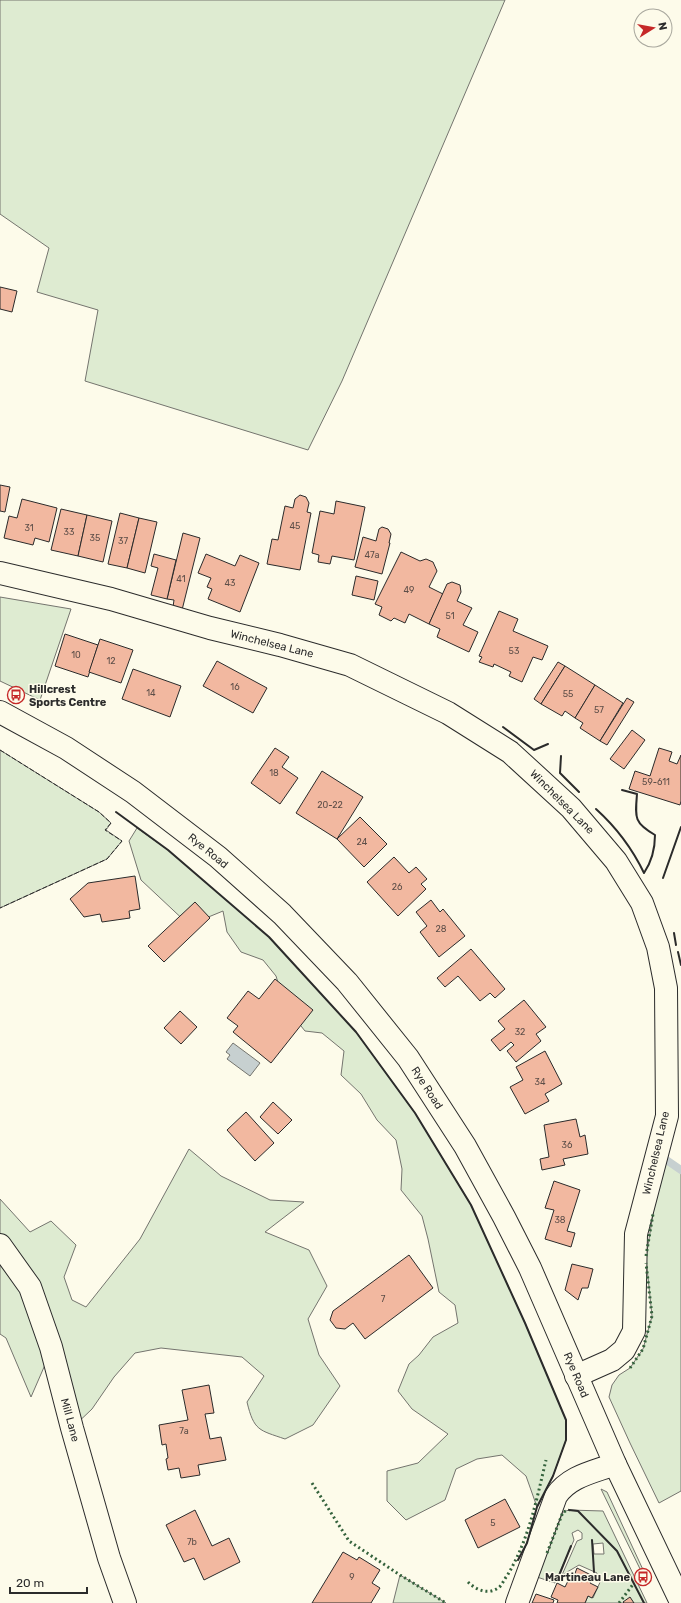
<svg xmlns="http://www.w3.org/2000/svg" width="681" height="1603" font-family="Rubik,sans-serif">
	<rect width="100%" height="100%" fill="#fdfbea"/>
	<g fill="#deebd1" stroke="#74746e" fill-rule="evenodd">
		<polygon points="0,0 505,0 342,381 308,450 85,381 98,310 37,292 49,248 0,214"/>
		<polygon points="0,597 71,609 40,700 0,681"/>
		<polygon points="0,750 99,812 111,823 106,830 122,841 107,859 0,908"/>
		<polygon points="137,828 168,850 269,937 356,1032 415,1113 471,1205 525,1323 566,1420 566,1440 553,1476 537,1507 526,1476 502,1455 477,1459 456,1469 445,1500 406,1520 387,1501 387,1471 418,1463 448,1434 412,1409 398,1391 409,1364 419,1355 433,1337 458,1323 455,1305 439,1292 428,1239 422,1216 401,1190 402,1169 396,1140 377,1120 361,1094 341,1075 344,1051 322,1033 305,1031 285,1006 276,976 263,960 241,952 227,932 223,911 189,925 141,880 129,841"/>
		<path d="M189 1149 221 1176 270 1200 304 1202 265 1232 309 1250 327 1286 308 1319 319 1355 340 1386 313 1425 285 1439C259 1430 254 1431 247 1402L264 1376 242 1357 161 1348 135 1353 114 1377 92 1409 72 1428 51 1351 31 1397 6 1338 0 1334V1199L30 1232 51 1221 76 1245 64 1277 72 1300 86 1307 140 1239Z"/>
		<polygon points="662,1157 681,1170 681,1491 659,1503 630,1443 609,1397 612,1385 619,1375 630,1368 643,1349 652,1316 646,1258"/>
		<polygon points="601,1489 607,1492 645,1574 643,1575"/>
		<path d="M569 1510 603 1511 647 1603H585L588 1596 593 1598 601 1580 596 1577 597 1573 579 1565 562 1575 577 1541 582 1539V1533L578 1530 572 1533 574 1540 555 1583 537 1577 563 1512ZM603 1543 604 1554H594L593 1544Z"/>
		<polygon points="400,1575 446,1603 393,1603"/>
	</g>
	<polygon fill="#c7d0d0" stroke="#74746e" points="233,1043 260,1063 250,1076 227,1059 230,1055 226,1052"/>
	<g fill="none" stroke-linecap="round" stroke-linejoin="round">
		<polyline stroke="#c7d0d0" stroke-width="8" points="662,1157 681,1170"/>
	</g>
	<g fill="#f2b8a0" stroke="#2b2b2b">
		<polygon points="0,287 17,291 12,312 0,309"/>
		<polygon points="0,485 10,487 5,512 0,511"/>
		<polygon points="300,495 306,497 309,503 307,512 311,513 300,570 267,564 272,539 278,540 285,506 293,508 295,499"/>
		<polygon points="22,499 57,508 49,542 35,538 33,545 4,538 9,516 17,518"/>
		<polygon points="336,501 365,507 354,560 332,556 330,564 318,562 319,555 312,553 320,511 334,514"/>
		<polygon points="61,509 87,515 78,556 51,550"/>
		<polygon points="120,513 139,518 127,568 108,564"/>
		<polygon points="87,515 112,521 103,562 78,556"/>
		<polygon points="139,518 157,522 145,573 127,568"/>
		<polygon points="382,527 388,529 391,534 389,543 390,543 382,574 355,567 363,537 376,541 379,529"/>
		<polygon points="183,533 200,538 182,610 173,607 174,600 167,599"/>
		<polygon points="401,552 420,561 426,559 433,562 437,571 429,587 443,594 429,624 409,614 405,623 394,618 391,621 379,615 382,607 375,604"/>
		<polygon points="154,554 176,560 167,599 151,595 158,568 151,566"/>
		<polygon points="206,554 235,566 240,555 259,563 240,612 208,599 212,589 207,587 211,578 198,573"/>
		<polygon points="356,576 378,581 374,600 352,595"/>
		<polygon points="452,582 460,585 461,592 457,601 472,608 463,625 478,632 469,652 437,637 440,629 429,624 447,584"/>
		<polygon points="499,611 518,619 513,631 548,646 542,660 533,657 522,682 509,676 511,672 494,664 493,667 479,662 482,657 479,656"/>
		<polygon points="65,634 98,645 88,677 55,666"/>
		<polygon points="100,639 133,650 121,683 89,672"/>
		<polygon points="217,661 267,688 253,713 203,686"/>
		<polygon points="558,662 565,666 541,704 534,699"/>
		<polygon points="565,666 595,685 575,718 565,711 562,716 541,704"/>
		<polygon points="133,669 181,686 170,717 122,699"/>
		<polygon points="595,685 623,703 600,741 580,728 583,723 575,718"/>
		<polygon points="627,698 634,702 607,745 600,741"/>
		<polygon points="632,730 645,740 624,769 610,759"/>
		<polygon points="275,748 289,757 282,767 298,778 280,804 251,783"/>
		<polygon points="659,748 672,752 669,761 677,764 681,755 681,801 680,805 629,789 635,771 650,776"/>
		<polygon points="322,771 363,797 337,839 296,813"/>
		<polygon points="360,817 387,844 364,867 337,839"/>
		<polygon points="394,857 409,873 416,867 427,879 421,884 426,889 398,916 367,882"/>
		<polygon points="135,876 140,909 129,911 130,918 102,922 100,914 84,917 70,899 88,883"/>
		<polygon points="431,900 440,912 443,909 465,936 439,957 420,932 427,926 416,912"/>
		<polygon points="195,902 210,918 164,962 148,946"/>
		<polygon points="471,949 505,989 495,998 490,993 480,1001 458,976 445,987 437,978"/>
		<polygon points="275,979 313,1010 271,1063 233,1032 238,1026 227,1018 248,991 259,999"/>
		<polygon points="524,1000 546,1027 536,1034 541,1041 516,1062 507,1051 514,1045 511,1042 500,1051 491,1040 505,1029 498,1021"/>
		<polygon points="180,1011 197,1027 181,1044 164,1028"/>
		<polygon points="545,1051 562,1084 545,1094 549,1101 525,1114 510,1087 523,1080 516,1067"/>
		<polygon points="273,1102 292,1120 278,1134 260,1117"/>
		<polygon points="246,1112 274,1143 255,1161 227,1130"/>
		<polygon points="576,1119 580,1137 585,1135 588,1154 563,1159 565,1165 542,1170 540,1159 549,1157 544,1125"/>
		<polygon points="554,1181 580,1190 567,1231 575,1233 571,1247 545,1239 554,1210 545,1208"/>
		<polygon points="409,1255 433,1288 365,1339 353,1323 345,1329 336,1328 330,1320 333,1311"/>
		<polygon points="572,1264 593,1269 588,1288 582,1288 578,1300 565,1290"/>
		<polygon points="209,1385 214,1413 205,1414 210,1439 221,1437 226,1460 198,1465 200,1475 181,1478 179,1468 168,1470 166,1459 168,1458 166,1444 162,1445 159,1425 188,1420 182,1390"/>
		<polygon points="505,1499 520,1527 478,1548 465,1520"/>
		<polygon points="195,1510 212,1546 229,1538 240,1562 204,1580 194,1558 184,1562 166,1525"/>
		<polygon points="343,1552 357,1560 359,1557 380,1570 372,1583 380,1588 371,1603 312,1603"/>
		<polygon points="577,1568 593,1576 590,1583 598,1587 592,1598 588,1596 585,1603 557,1603 558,1600 551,1597 557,1583 565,1587 571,1575 574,1576"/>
		<polygon points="536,1594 554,1600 553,1603 532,1603"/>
		<polygon points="630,1597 634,1603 624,1603 623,1602"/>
	</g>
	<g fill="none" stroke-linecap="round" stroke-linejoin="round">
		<g stroke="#2b2b2b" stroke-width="24">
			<g id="street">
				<polyline points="0,573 111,599 210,628 280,645 350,665 448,713 510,752 571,808 616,861 642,903 658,947 666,988 667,1116 636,1234 634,1331 624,1350 612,1360 576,1376"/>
				<polyline points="0,1245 30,1287 51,1347 72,1428 109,1558 125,1603"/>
				<path d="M517 1603 556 1496C569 1476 594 1472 615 1464"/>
			</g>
		</g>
		<g stroke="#2b2b2b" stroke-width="24">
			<polyline id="highway" points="0,712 66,748 133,792 218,857 282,914 347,982 408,1058 465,1146 504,1217 530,1268 615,1464 681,1602"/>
		</g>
		<use href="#street" stroke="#fdfbea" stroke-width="22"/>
		<use href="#highway" stroke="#fdfbea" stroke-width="22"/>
		<g stroke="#34623c" stroke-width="3" stroke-dasharray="2 3" stroke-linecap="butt">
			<polyline points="646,1256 653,1214"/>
			<polyline points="630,1368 643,1349 652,1316 646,1263"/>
			<polyline points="312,1483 349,1541 400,1575 446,1603"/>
			<polyline points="547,1553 563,1512 569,1510"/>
			<path d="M468 1582C476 1590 488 1595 498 1588 502 1586 504 1579 507 1576 529 1539 536 1502 546 1460"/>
			<polyline points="619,1603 634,1583"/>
		</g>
		<polyline stroke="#2b2b2b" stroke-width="1" stroke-dasharray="5 2" stroke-linecap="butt" points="0,750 99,812 111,823 105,830 122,841 107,859 0,908"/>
		<g stroke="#2b2b2b" stroke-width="2">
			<polyline points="503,727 534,750 548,744"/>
			<polyline points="561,756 560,773 579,792"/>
			<path d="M596 809C617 828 632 848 644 873 652 861 655 849 655 835 634 823 635 818 637 794L622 790"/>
			<polyline points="116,812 168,850 269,937 356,1032 415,1113 471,1205 525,1323 566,1420 566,1440 553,1476 537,1507 527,1543 518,1560"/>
			<polyline points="663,878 681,827"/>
			<polyline points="674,933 676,945"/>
			<polyline points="678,952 681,965"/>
			<polyline points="569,1510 578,1511 617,1551 644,1603"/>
			<polyline points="592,1540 594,1572"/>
			<polyline points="558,1578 571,1546"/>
		</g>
	</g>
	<defs>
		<g id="bus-ring" transform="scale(0.9)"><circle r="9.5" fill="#fdfbea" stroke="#c62828" stroke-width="1.5"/><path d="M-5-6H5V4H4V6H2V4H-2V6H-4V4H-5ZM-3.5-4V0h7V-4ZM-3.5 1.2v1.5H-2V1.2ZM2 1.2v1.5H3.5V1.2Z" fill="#c62828"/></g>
	</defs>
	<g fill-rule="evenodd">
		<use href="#bus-ring" x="16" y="695"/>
		<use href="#bus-ring" x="643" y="1577"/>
	</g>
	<g text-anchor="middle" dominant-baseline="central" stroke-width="3" stroke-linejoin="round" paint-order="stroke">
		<g font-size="9" fill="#5d4e48">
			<text x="295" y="526">45</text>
			<text x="29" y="528">31</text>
			<text x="69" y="532">33</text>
			<text x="95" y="538">35</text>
			<text x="123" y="541">37</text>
			<text x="372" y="555">47a</text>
			<text x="181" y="579">41</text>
			<text x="230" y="583">43</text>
			<text x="409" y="590">49</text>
			<text x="450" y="616">51</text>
			<text x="514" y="651">53</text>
			<text x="76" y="655">10</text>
			<text x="111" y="661">12</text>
			<text x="235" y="687">16</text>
			<text x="151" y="693">14</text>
			<text x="568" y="694">55</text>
			<text x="599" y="710">57</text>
			<text x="274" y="773">18</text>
			<text x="656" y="782">59-611</text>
			<text x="330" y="805">20-22</text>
			<text x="362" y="842">24</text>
			<text x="397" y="887">26</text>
			<text x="441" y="929">28</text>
			<text x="520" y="1032">32</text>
			<text x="540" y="1082">34</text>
			<text x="567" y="1145">36</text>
			<text x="560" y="1220">38</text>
			<text x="383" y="1299">7</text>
			<text x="184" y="1431">7a</text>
			<text x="493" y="1523">5</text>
			<text x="192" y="1542">7b</text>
			<text x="352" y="1577">9</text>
		</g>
		<g font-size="11" fill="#2b2b2b" stroke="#fdfbea">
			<text transform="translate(272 644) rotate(14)">Winchelsea Lane</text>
			<text transform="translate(562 802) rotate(45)">Winchelsea Lane</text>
			<text transform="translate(208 851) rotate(39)">Rye Road</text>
			<text transform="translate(427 1088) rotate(57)">Rye Road</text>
			<text transform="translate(656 1153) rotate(-77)">Winchelsea Lane</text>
			<text transform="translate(576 1375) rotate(67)">Rye Road</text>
			<text transform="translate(70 1420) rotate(75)">Mill Lane</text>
		</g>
		<g font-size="11" font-weight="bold" fill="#2b2b2b" stroke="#fdfbea" text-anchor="start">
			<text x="29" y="689">Hillcrest<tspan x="29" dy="13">Sports Centre</tspan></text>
			<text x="630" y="1577" text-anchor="end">Martineau Lane</text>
		</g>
	</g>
	<g transform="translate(653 28) rotate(79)"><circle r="19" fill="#fdfbea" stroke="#a9a89e"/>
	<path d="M0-3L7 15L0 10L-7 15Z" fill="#c62828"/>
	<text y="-6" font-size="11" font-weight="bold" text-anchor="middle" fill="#2b2b2b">N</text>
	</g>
	<path d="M10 1587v6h77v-6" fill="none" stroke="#2b2b2b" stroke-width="2"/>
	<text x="16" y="1587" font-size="12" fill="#2b2b2b" stroke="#fdfbea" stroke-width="3" paint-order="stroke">20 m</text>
</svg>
